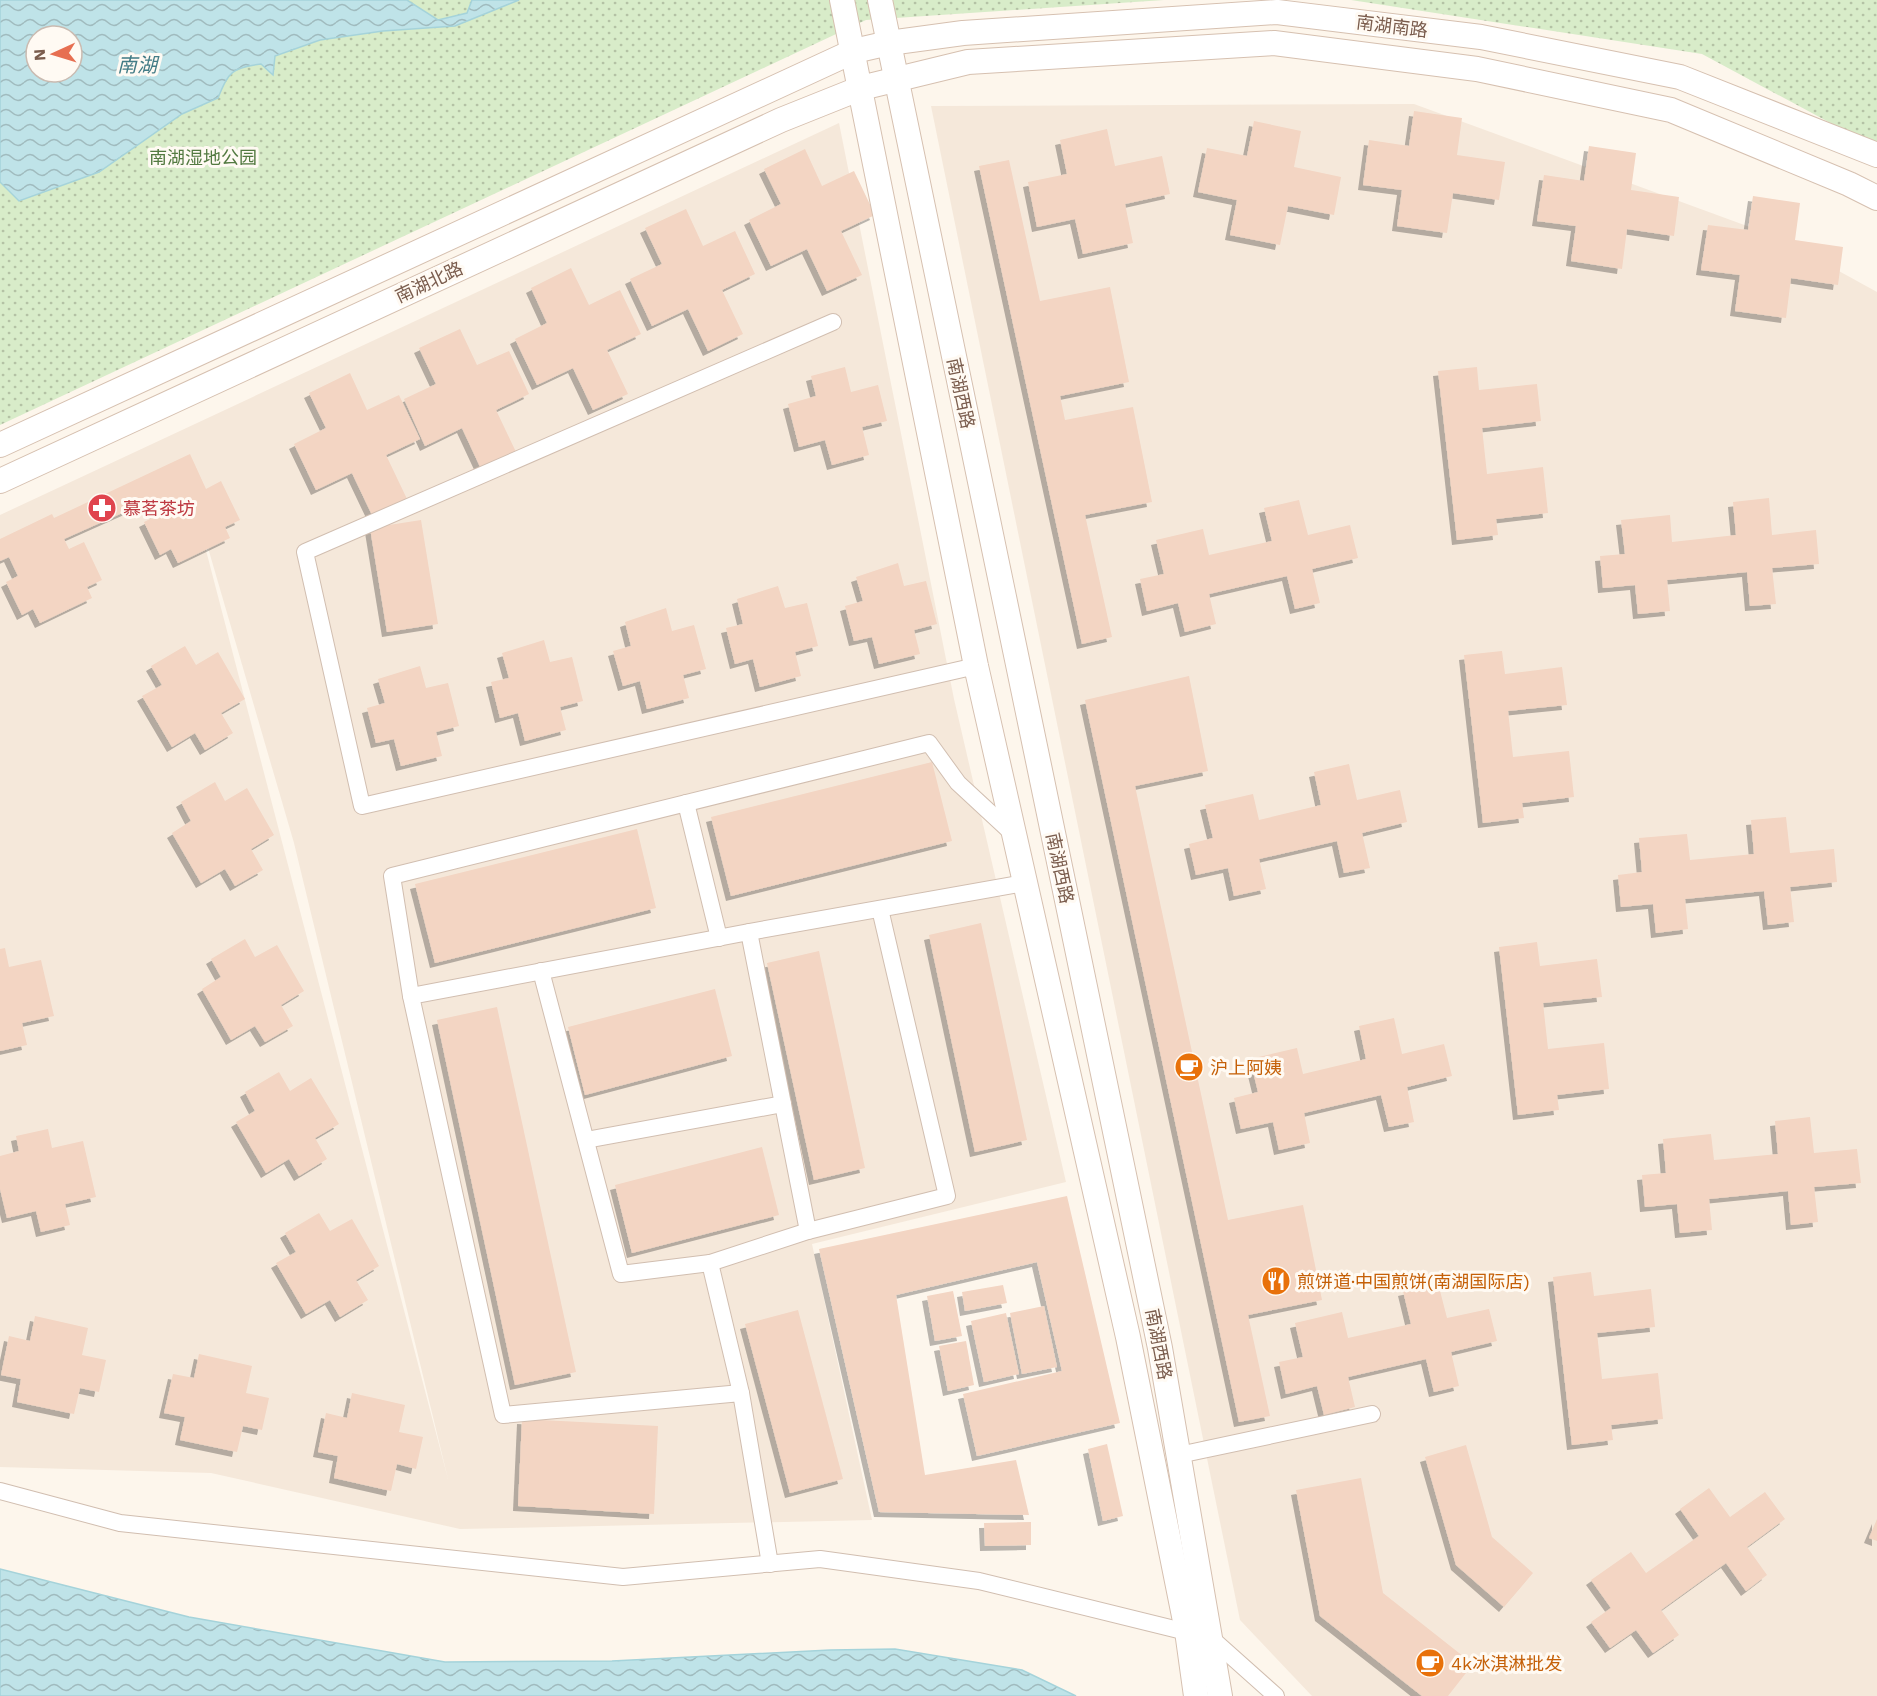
<svg xmlns="http://www.w3.org/2000/svg" width="1877" height="1696" font-family="'Work Sans','Noto Sans SC',sans-serif">
	<defs>
		<pattern id="park-dots" width="8" height="8" patternUnits="userSpaceOnUse" patternTransform="scale(1.5)"><rect width="8" height="8" fill="#d8ecc9"/><path d="M2 2h.1M6 6h.1" fill="none" stroke="#b4c2a5" stroke-width="1.8" stroke-linecap="round"/></pattern>
		<pattern id="water-waves" width="16" height="10" patternUnits="userSpaceOnUse" patternTransform="scale(1.5)"><rect width="16" height="10" fill="#bfe3e8"/><path d="M0 5q4-4 8 0t8 0" fill="none" stroke="#a0bbbe"/></pattern>
		<filter id="shadow"><feDropShadow dx="-5" dy="5" stdDeviation="0" flood-color="#0004"/></filter>
	</defs>
	<rect width="100%" height="100%" fill="#fdf6ec"/>
	<g fill="#f5e8da" fill-rule="evenodd">
		<polygon points="1414,104 1777,237 1877,292 1877,1696 1312,1696 1240,1620 931,106"/>
		<path d="M839 123 954 699 1066 1182 812 1244 872 1520 460 1529 211 1473 0 1467V515ZM183 462 294 843 448 1479Z"/>
	</g>
	<g fill="url(#park-dots)" fill-rule="evenodd">
		<path d="M0 0H1164L866 20 0 425ZM36 36H72V72H36Z"/>
		<polygon points="1351,0 1877,0 1877,148 1702,54"/>
	</g>
	<g fill="url(#water-waves)" stroke="#a5d3da" stroke-width="1.5" fill-rule="evenodd">
		<path d="M0 0H407L438 20 467 13 472 0H519L455 26 383 31 320 40 275 56 273 75 261 64C232 68 229 71 218 98L182 114 99 172 19 201 0 182ZM36 36H72V72H36Z"/>
		<polygon points="0,1569 189,1617 445,1662 612,1661 830,1650 895,1649 1022,1670 1076,1696 0,1696"/>
	</g>
	<g fill="#f3d5c3" filter="url(#shadow)">
		<polygon points="1414,111 1462,118 1457,155 1505,162 1499,200 1453,193 1447,233 1397,226 1402,190 1363,185 1369,140 1409,146"/>
		<polygon points="1254,121 1301,131 1294,167 1341,177 1334,215 1288,206 1280,245 1230,235 1237,200 1198,192 1207,148 1247,156"/>
		<polygon points="1107,129 1115,166 1162,156 1170,194 1125,204 1133,243 1083,254 1075,219 1037,227 1028,182 1067,174 1060,140"/>
		<polygon points="1589,146 1636,153 1631,190 1679,197 1674,236 1627,229 1622,269 1571,261 1576,226 1537,221 1544,175 1584,181"/>
		<polygon points="805,149 822,186 854,171 875,215 841,231 862,275 827,291 807,249 771,266 749,220 781,204 764,169"/>
		<polygon points="1009,160 1040,301 1110,287 1129,382 1060,396 1065,420 1133,407 1152,502 1085,515 1112,637 1082,644 979,166"/>
		<polygon points="1753,196 1800,203 1795,240 1843,247 1838,285 1791,278 1786,318 1735,311 1740,275 1701,270 1708,225 1748,230"/>
		<polygon points="686,209 703,246 735,231 755,274 722,290 743,334 708,351 688,309 652,326 630,279 662,264 645,228"/>
		<polygon points="571,268 589,305 620,290 641,334 607,350 628,394 593,410 573,368 537,385 515,339 547,323 531,288"/>
		<polygon points="460,329 477,365 509,351 529,394 496,410 517,454 482,471 462,428 425,446 404,399 436,384 419,348"/>
		<polygon points="845,367 851,392 878,385 887,421 862,427 869,455 832,465 825,440 799,447 788,404 816,396 811,376"/>
		<polygon points="1477,367 1479,390 1537,384 1541,421 1482,428 1487,474 1543,467 1548,513 1496,519 1498,535 1457,540 1438,371"/>
		<polygon points="350,373 367,410 399,395 420,439 386,455 407,499 372,515 352,473 316,490 294,444 326,428 309,393"/>
		<polygon points="190,454 206,489 221,481 240,520 225,527 230,538 178,563 171,549 160,555 144,522 156,516 149,501 64,539 69,549 84,542 102,580 87,587 92,598 40,623 33,609 22,615 6,582 18,576 9,557 0,561 0,539 52,514 54,518"/>
		<polygon points="1769,498 1772,535 1816,530 1819,564 1772,568 1776,604 1750,606 1747,572 1667,580 1670,611 1638,614 1635,585 1603,588 1600,556 1625,554 1621,520 1670,515 1672,542 1736,535 1733,502"/>
		<polygon points="1299,500 1308,535 1350,525 1358,558 1312,569 1320,603 1295,609 1287,576 1209,594 1216,624 1185,632 1178,603 1147,611 1140,579 1164,574 1156,540 1203,529 1209,555 1272,541 1264,508"/>
		<polygon points="421,520 438,624 387,632 370,528"/>
		<polygon points="898,563 904,586 926,581 937,624 914,630 920,654 879,664 872,637 854,641 845,606 863,601 856,577"/>
		<polygon points="778,586 785,608 807,603 818,646 795,652 801,676 760,687 753,659 735,664 726,628 743,624 737,599"/>
		<polygon points="666,608 672,631 694,625 706,669 683,675 689,698 647,709 640,681 623,686 613,651 631,646 625,622"/>
		<polygon points="544,640 550,662 572,657 583,701 560,707 566,730 525,741 518,713 500,718 491,682 509,678 502,653"/>
		<polygon points="185,646 196,665 218,652 245,699 221,713 233,733 205,750 195,733 172,747 142,696 162,685 151,666"/>
		<polygon points="1502,651 1505,674 1562,667 1567,705 1508,711 1513,757 1569,751 1574,797 1522,803 1524,818 1483,823 1464,655"/>
		<polygon points="420,666 426,688 448,683 459,726 436,732 442,756 401,766 394,739 376,743 367,708 385,703 378,679"/>
		<polygon points="1189,676 1208,771 1135,786 1228,1220 1303,1205 1322,1300 1248,1315 1270,1416 1239,1422 1085,700"/>
		<polygon points="932,762 952,841 731,896 711,817"/>
		<polygon points="1349,764 1357,800 1400,790 1407,822 1362,833 1370,868 1344,873 1337,841 1259,859 1266,889 1234,896 1228,868 1196,875 1189,844 1213,838 1205,805 1253,794 1259,820 1321,805 1314,772"/>
		<polygon points="215,782 225,801 247,788 274,835 251,849 263,870 235,886 225,869 201,883 172,833 191,821 181,802"/>
		<polygon points="1786,817 1790,853 1834,849 1837,882 1790,887 1794,922 1768,925 1764,891 1685,899 1688,929 1656,933 1653,904 1621,907 1618,875 1642,872 1639,838 1687,834 1690,860 1754,854 1751,820"/>
		<polygon points="637,829 656,908 435,963 415,884"/>
		<polygon points="981,923 1027,1140 975,1152 929,935"/>
		<polygon points="245,939 255,957 277,945 304,991 281,1005 293,1026 265,1042 255,1026 231,1040 202,989 221,977 211,959"/>
		<polygon points="1537,942 1540,966 1597,959 1602,997 1543,1003 1548,1049 1604,1043 1609,1089 1557,1095 1559,1110 1518,1115 1499,947"/>
		<polygon points="5,948 9,967 41,960 54,1016 22,1023 27,1045 0,1051 0,949"/>
		<polygon points="819,951 865,1168 814,1180 767,963"/>
		<polygon points="715,989 732,1056 585,1095 568,1027"/>
		<polygon points="497,1007 576,1372 515,1385 437,1020"/>
		<polygon points="1394,1018 1402,1054 1444,1044 1452,1076 1407,1087 1414,1122 1389,1127 1381,1095 1304,1113 1310,1143 1279,1150 1273,1122 1241,1129 1234,1098 1258,1092 1250,1059 1297,1048 1303,1074 1366,1059 1359,1026"/>
		<polygon points="279,1072 290,1091 311,1078 339,1124 315,1138 327,1159 299,1176 289,1159 266,1173 236,1122 255,1111 245,1092"/>
		<polygon points="1810,1117 1814,1153 1857,1149 1861,1183 1814,1187 1818,1222 1791,1225 1788,1191 1709,1199 1712,1230 1680,1233 1677,1204 1645,1207 1642,1175 1666,1173 1663,1139 1711,1134 1714,1160 1778,1154 1775,1121"/>
		<polygon points="48,1129 52,1148 83,1141 96,1197 65,1204 70,1225 41,1232 36,1211 7,1218 0,1189 0,1156 19,1151 16,1136"/>
		<polygon points="762,1147 779,1215 632,1253 615,1185"/>
		<polygon points="1067,1196 1120,1423 977,1456 963,1394 1062,1371 1037,1262 896,1295 925,1475 1016,1460 1029,1515 879,1512 819,1249"/>
		<polygon points="319,1213 330,1231 352,1219 379,1266 356,1280 368,1300 340,1317 330,1300 306,1314 276,1263 296,1252 285,1233"/>
		<polygon points="1591,1272 1594,1296 1651,1289 1655,1327 1597,1333 1602,1379 1658,1373 1663,1419 1611,1425 1613,1440 1572,1445 1553,1277"/>
		<polygon points="1438,1283 1447,1318 1489,1309 1497,1341 1451,1352 1459,1386 1434,1392 1426,1359 1348,1377 1355,1407 1324,1415 1317,1386 1286,1394 1279,1362 1303,1357 1295,1323 1342,1312 1348,1338 1411,1324 1403,1291"/>
		<polygon points="1003,1285 1007,1303 965,1311 962,1292"/>
		<polygon points="953,1291 962,1336 935,1341 927,1296"/>
		<polygon points="1044,1306 1057,1367 1022,1374 1010,1313"/>
		<polygon points="798,1310 843,1479 790,1493 745,1324"/>
		<polygon points="1006,1313 1019,1374 984,1382 971,1321"/>
		<polygon points="35,1316 88,1328 82,1355 106,1360 99,1392 80,1388 74,1414 17,1402 21,1379 1,1375 9,1336 30,1341"/>
		<polygon points="966,1341 974,1385 948,1391 939,1346"/>
		<polygon points="199,1354 252,1366 246,1393 269,1398 262,1430 243,1426 237,1452 180,1440 185,1417 164,1413 173,1374 194,1378"/>
		<polygon points="352,1393 405,1405 399,1432 423,1437 416,1469 397,1464 391,1491 334,1478 338,1456 318,1452 326,1413 347,1418"/>
		<polygon points="522,1419 658,1426 654,1514 518,1506"/>
		<polygon points="1107,1444 1123,1516 1103,1521 1088,1449"/>
		<polygon points="1466,1445 1492,1537 1533,1573 1504,1607 1456,1565 1425,1457"/>
		<polygon points="1361,1478 1383,1593 1473,1664 1448,1696 1422,1696 1320,1616 1296,1490"/>
		<polygon points="1709,1488 1730,1517 1765,1492 1785,1519 1747,1547 1767,1575 1746,1591 1726,1563 1661,1610 1679,1635 1653,1653 1636,1630 1610,1648 1591,1622 1611,1608 1591,1580 1631,1552 1646,1573 1699,1536 1680,1509"/>
		<polygon points="1877,1519 1877,1541 1869,1538"/>
		<polygon points="1031,1522 1031,1545 985,1546 984,1523"/>
	</g>
	<g fill="none" stroke-linecap="round" stroke-linejoin="round">
		<g stroke="#d1beb0" stroke-width="18">
			<g id="minor">
				<polyline points="833,322 305,552 362,806 976,666"/>
				<polyline points="686,803 719,938"/>
				<polyline points="749,932 808,1231"/>
				<polyline points="541,971 621,1274 710,1263 808,1231 947,1196 880,909"/>
				<polyline points="411,996 392,876 929,743 958,783 1013,834"/>
				<polyline points="586,1140 783,1104"/>
				<polyline points="710,1263 741,1393"/>
				<polyline points="1179,1455 1372,1414"/>
				<polyline points="0,1491 120,1523 623,1577 820,1559 979,1581 1211,1638 1276,1696"/>
				<polyline points="770,1564 741,1393 503,1415 411,996 749,932 1024,883"/>
			</g>
		</g>
		<g stroke="#d6c0b0" stroke-width="26">
			<g id="secondary">
				<polyline points="842,0 976,666 1128,1337 1187,1631 1196,1696"/>
				<polyline points="880,0 1160,1348 1220,1696"/>
				<polyline points="0,445 854,51 889,43 963,33 1277,12 1481,37 1680,77 1877,155"/>
				<polyline points="0,481 781,120 861,88 968,62 1274,43 1477,69 1671,110 1849,184 1877,198"/>
			</g>
		</g>
		<use href="#minor" stroke="#fff" stroke-width="16"/>
		<use href="#secondary" stroke="#fff" stroke-width="24"/>
	</g>
	<defs>
		<g id="pharmacy-disc" transform="scale(1.5)"><circle r="9.5" fill="#e0444e" stroke="#fffaf3"/><path d="M-2-6h4v4h4v4h-4v4h-4v-4h-4v-4h4Z" fill="#fff"/></g>
		<g id="cafe-disc" transform="scale(1.5)"><circle r="9.5" fill="#e8710a" stroke="#fffaf3"/><path d="M-5.5-4.5H6V0H3Q3 3.5 0 3.5H-2.5Q-5.5 3.5-5.5 0ZM3-3.2v2h1.7v-2ZM-6 4.5H4V6H-6Z" fill="#fff"/></g>
		<g id="restaurant-disc" transform="scale(1.5)"><circle r="9.5" fill="#e8710a" stroke="#fffaf3"/><path d="M-5-6h1v4h1v-4h1v4h1v-4h1v5L-1.5 .5V6h-2V.5L-5-1ZM5-6V6H3V1.5H1.5Q1.5-4 5-6Z" fill="#fff"/></g>
	</defs>
	<g fill-rule="evenodd">
		<use href="#pharmacy-disc" x="102" y="508"/>
		<use href="#cafe-disc" x="1189" y="1067"/>
		<use href="#restaurant-disc" x="1276" y="1281"/>
		<use href="#cafe-disc" x="1430" y="1663"/>
	</g>
	<g text-anchor="middle" dominant-baseline="central" stroke-width="6" stroke-linejoin="round" paint-order="stroke">
		<g font-size="18" fill="#7a5c4d" stroke="#fffaf3">
			<text transform="translate(1392 26) rotate(7)">南湖南路</text>
			<text transform="translate(429 282) rotate(-25)">南湖北路</text>
			<text transform="translate(961 393) rotate(78)">南湖西路</text>
			<text transform="translate(1060 868) rotate(78)">南湖西路</text>
			<text transform="translate(1159 1344) rotate(79)">南湖西路</text>
		</g>
		<g font-size="18" fill="#537a41" stroke="#fffaf3">
			<text x="203" y="157">南湖湿地公园</text>
		</g>
		<g font-size="18" fill="#be3a42" stroke="#fffaf3" text-anchor="start">
			<text x="123" y="508">慕茗茶坊</text>
		</g>
		<g font-size="18" fill="#c56008" stroke="#fffaf3" text-anchor="start">
			<text x="1210" y="1067">沪上阿姨</text>
			<text x="1297" y="1281">煎饼道·中国煎饼(南湖国际店)</text>
			<text x="1451" y="1663">4k冰淇淋批发</text>
		</g>
		<g font-size="20" font-style="italic" fill="#437c86" stroke="#fffaf3">
			<text x="137" y="65">南湖</text>
		</g>
	</g>
	<g transform="translate(54 54) rotate(266)"><circle r="28" fill="#fffaf3" stroke="#cabbb1" stroke-width="1.5"/>
	<path d="M0-4.5L10 22L0 15L-10 22Z" fill="#e76f51"/>
	<text y="-9" font-size="16" font-weight="bold" text-anchor="middle" fill="#7a5c4d">N</text>
	</g>
</svg>
